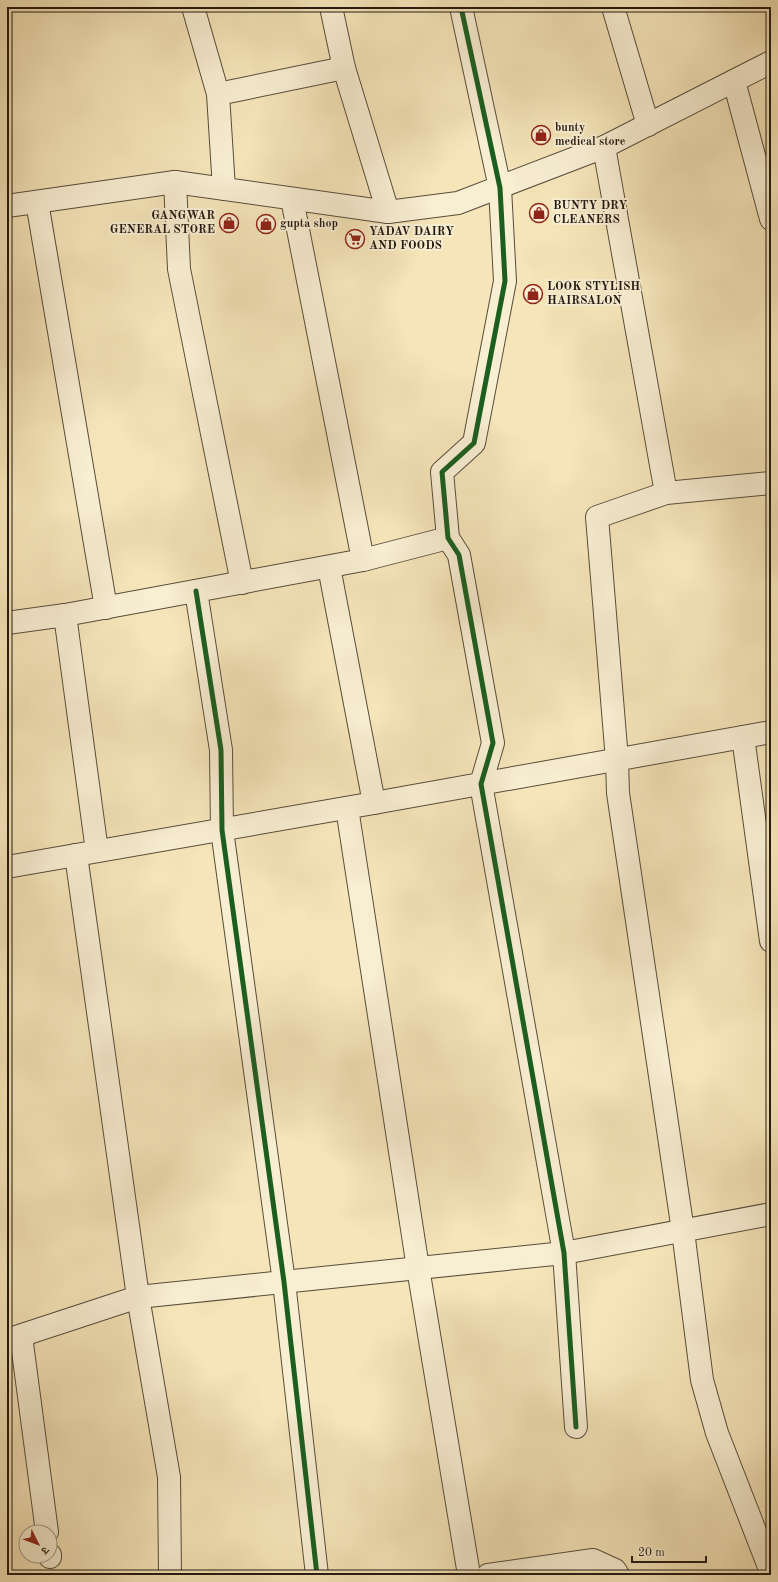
<svg xmlns="http://www.w3.org/2000/svg" width="778" height="1582" font-family="'Old Standard TT','Noto Serif Devanagari',serif">
	<rect width="100%" height="100%" fill="#f5e5b9"/>
	<filter id="stains"><feTurbulence type="fractalNoise" baseFrequency=".005" numOctaves="4"/><feColorMatrix values="0 0 0 0 .2 0 0 0 0 .09 0 0 0 0 .02 0 0 0 .5 -.17"/></filter>
	<radialGradient id="worn" r=".72"><stop offset=".6" stop-color="#630" stop-opacity="0"/><stop offset="1" stop-color="#630" stop-opacity=".3"/></radialGradient>
	<g fill="none" stroke-linecap="round" stroke-linejoin="round">
		<g stroke="#584c3b" stroke-width="24">
			<g id="street">
				<polyline points="193,7 218,94 224,189"/>
				<polyline points="331,7 344,68 388,212"/>
				<polyline points="461,7 500,188 505,281 474,443 442,472 448,538 459,555 493,743 481,784 564,1253 576,1427"/>
				<polyline points="613,7 648,125"/>
				<polyline points="734,81 771,219"/>
				<polyline points="218,94 344,68"/>
				<polyline points="604,147 666,493"/>
				<polyline points="175,182 179,269 242,583"/>
				<polyline points="37,202 106,608"/>
				<polyline points="7,206 175,182 388,212 458,203 604,147 771,62"/>
				<polyline points="771,483 666,493 597,517 617,760 618,793 683,1231 702,1380 717,1433 771,1572"/>
				<polyline points="363,560 448,538"/>
				<polyline points="329,567 374,803"/>
				<polyline points="196,591 221,750 222,830 284,1282 317,1575"/>
				<polyline points="65,615 363,560 292,199"/>
				<polyline points="7,623 65,615 97,851"/>
				<polyline points="743,737 771,941"/>
				<polyline points="347,808 418,1268 469,1575"/>
				<polyline points="76,855 138,1297 169,1477 170,1575"/>
				<polyline points="7,867 374,803 771,732"/>
				<polyline points="21,1336 47,1532"/>
				<polyline points="7,1340 138,1297 564,1253 771,1214"/>
				<polyline points="50,1555 50,1557"/>
				<polyline points="488,1575 593,1560 615,1570 618,1575"/>
			</g>
		</g>
		<use href="#street" stroke="#f8eed2" stroke-width="22"/>
		<g stroke="#f8eed2" stroke-width="8">
			<g id="cycleway">
				<polyline points="461,7 500,188 505,281 474,443 442,472 448,538 459,555 493,743 481,784 564,1253 576,1427"/>
				<polyline points="196,591 221,750 222,830 284,1282 317,1575"/>
			</g>
		</g>
		<use href="#cycleway" stroke="#1b5e20" stroke-width="5"/>
	</g>
	<defs>
		<g id="shop-ring" transform="scale(1)"><circle r="9.5" fill="#f8eed2" stroke="#8f2418" stroke-width="1.5"/><path d="M-5-2.5h2.3a2.7 3.5 0 0 1 5.4 0H5L5.5 6h-11ZM-1.5-2.5h3a1.5 2.3 0 0 0-3 0Z" fill="#8f2418"/></g>
		<g id="supermarket-ring" transform="scale(1)"><circle r="9.5" fill="#f8eed2" stroke="#8f2418" stroke-width="1.5"/><path d="M-6-5.5h2.5l.6 2H6L4.5 2H-2.5L-4.4-4H-6ZM-1.5 3.2a1.3 1.3 0 1 0 .1 0ZM3 3.2a1.3 1.3 0 1 0 .1 0Z" fill="#8f2418"/></g>
	</defs>
	<g fill-rule="evenodd">
		<use href="#shop-ring" x="541" y="135"/>
		<use href="#shop-ring" x="539" y="213"/>
		<use href="#shop-ring" x="229" y="223"/>
		<use href="#shop-ring" x="266" y="224"/>
		<use href="#supermarket-ring" x="355" y="239"/>
		<use href="#shop-ring" x="533" y="294"/>
	</g>
	<g text-anchor="middle" dominant-baseline="central" stroke-width="4" stroke-linejoin="round" paint-order="stroke">
		<g font-size="12" font-weight="bold" fill="#231911" stroke="#f8eed2" text-anchor="start">
			<text x="555" y="128">bunty<tspan x="555" dy="14">medical store</tspan></text>
			<text x="553" y="206">BUNTY DRY<tspan x="553" dy="14">CLEANERS</tspan></text>
			<text x="215" y="216" text-anchor="end">GANGWAR<tspan x="215" dy="14">GENERAL STORE</tspan></text>
			<text x="280" y="224">gupta shop</text>
			<text x="369" y="232">YADAV DAIRY<tspan x="369" dy="14">AND FOODS</tspan></text>
			<text x="547" y="287">LOOK STYLISH<tspan x="547" dy="14">HAIRSALON</tspan></text>
		</g>
	</g>
	<rect width="778" height="1582" fill="none" stroke="#f5e5b9" stroke-width="24"/>
	<rect x="8" y="8" width="762" height="1566" fill="none" stroke="#231911" stroke-width="2"/>
	<rect x="12" y="12" width="754" height="1558" fill="none" stroke="#231911"/>
	<g transform="translate(38 1544) rotate(132)"><circle r="19" fill="#f8eed2" stroke="#a39985"/>
	<path d="M0-3L7 15L0 10L-7 15Z" fill="#8f2418"/>
	<text y="-6" font-size="11" font-weight="bold" text-anchor="middle" fill="#231911">उ</text>
	</g>
	<path d="M632 1556v6h74v-6" fill="none" stroke="#231911" stroke-width="2"/>
	<text x="638" y="1556" font-size="12" fill="#231911" stroke="#f8eed2" stroke-width="3" paint-order="stroke">20 m</text>
	<rect width="100%" height="100%" filter="url(#stains)"/>
	<rect width="100%" height="100%" fill="url(#worn)"/>
</svg>
